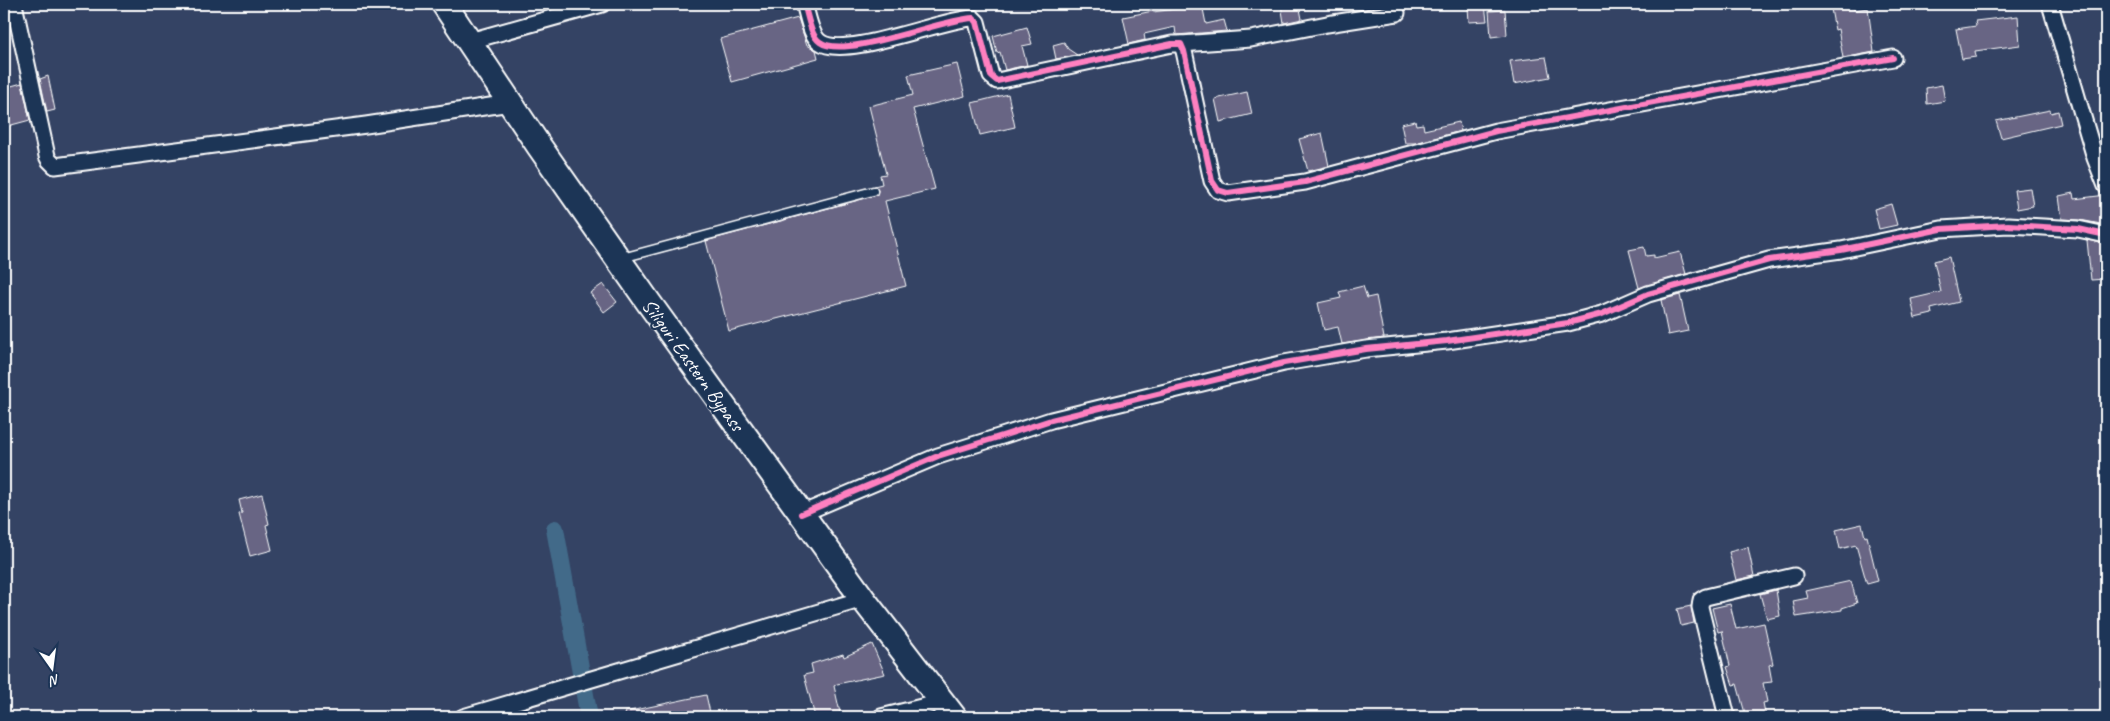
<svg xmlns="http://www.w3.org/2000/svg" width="2110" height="721" font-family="Caveat,sans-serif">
	<rect width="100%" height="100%" fill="#344364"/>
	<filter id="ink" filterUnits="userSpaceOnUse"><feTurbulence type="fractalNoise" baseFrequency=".02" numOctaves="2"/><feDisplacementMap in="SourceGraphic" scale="10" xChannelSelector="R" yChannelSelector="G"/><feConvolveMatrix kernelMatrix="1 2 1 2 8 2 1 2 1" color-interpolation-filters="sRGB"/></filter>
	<g filter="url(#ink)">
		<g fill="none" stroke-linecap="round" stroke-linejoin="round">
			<polyline stroke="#426b89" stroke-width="18" points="555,529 589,717"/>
		</g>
		<g fill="#686584" stroke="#fff">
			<polygon points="1183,4 1202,4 1206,24 1224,20 1227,31 1176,35 1175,27 1144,34 1145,40 1129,44 1123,17 1153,11 1153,12 1183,8"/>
			<polygon points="1281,4 1299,4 1302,19 1284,23"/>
			<polygon points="1852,4 1854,10 1868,8 1874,52 1843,58 1838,29 1835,30 1831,9"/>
			<polygon points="1485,5 1487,21 1469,22 1468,7"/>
			<polygon points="1505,10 1507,35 1491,37 1489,11"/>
			<polygon points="2018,16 2020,45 1975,51 1976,57 1962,59 1956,29 1976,26 1975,21"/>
			<polygon points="798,18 807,45 816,50 818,58 732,82 720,39"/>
			<polygon points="1027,27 1032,44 1022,46 1027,65 1005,70 1000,52 997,53 993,36"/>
			<polygon points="1064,42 1068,49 1077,55 1056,59 1053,45"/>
			<polygon points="1546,57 1550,77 1514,84 1510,61"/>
			<polygon points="957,64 965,96 913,109 935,189 885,201 906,286 729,331 706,241 877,195 878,190 874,186 882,184 880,175 886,174 869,106 913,95 908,75"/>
			<polygon points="48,76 55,110 47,112 40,79"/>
			<polygon points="22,83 30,120 4,127 4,88"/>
			<polygon points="1942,85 1945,101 1927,104 1926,88"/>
			<polygon points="1247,92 1252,114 1220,122 1215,99"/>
			<polygon points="1008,94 1015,127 980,135 972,103"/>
			<polygon points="2050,110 2051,113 2058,111 2061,124 2001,138 1996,121"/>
			<polygon points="1415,121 1416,125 1423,124 1424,130 1459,122 1461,131 1415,143 1405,143 1401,124"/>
			<polygon points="1322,133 1329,166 1308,171 1299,139"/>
			<polygon points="2030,188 2033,206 2017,209 2014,190"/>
			<polygon points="2073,193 2074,199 2106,195 2106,225 2080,220 2062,219 2059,196"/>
			<polygon points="1891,204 1897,225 1879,229 1874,209"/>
			<polygon points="2087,240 2106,244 2106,279 2091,280"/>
			<polygon points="1644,247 1646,256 1654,255 1654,258 1680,252 1686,274 1639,288 1629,250"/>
			<polygon points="1949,257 1959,302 1931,309 1932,314 1915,318 1911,299 1941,292 1934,261"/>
			<polygon points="603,284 617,302 604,312 590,293"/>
			<polygon points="1363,286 1367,298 1376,296 1384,338 1342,344 1338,327 1324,330 1318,303 1341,298 1339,292"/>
			<polygon points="1680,295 1688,331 1668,335 1661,300"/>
			<polygon points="262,494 269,524 266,525 272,550 250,556 239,514 242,513 239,500"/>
			<polygon points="1862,524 1865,537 1867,536 1878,581 1867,584 1856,545 1840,549 1836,530"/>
			<polygon points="1748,547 1754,576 1736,580 1729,552"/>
			<polygon points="1851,581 1857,603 1842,608 1842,610 1796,617 1793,601 1808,598 1806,591"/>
			<polygon points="1776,590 1780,616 1767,619 1760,594"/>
			<polygon points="1730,604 1736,629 1764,623 1773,664 1769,665 1772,682 1763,683 1767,702 1763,703 1766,717 1746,717 1737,684 1733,685 1727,667 1730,666 1722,631 1718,632 1712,608"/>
			<polygon points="1691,606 1694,623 1681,626 1677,609"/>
			<polygon points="872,644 885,674 837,684 834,686 841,717 815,717 804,675 813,673 811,664 843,654 844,657"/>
			<polygon points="706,695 711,717 626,717 625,712"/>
		</g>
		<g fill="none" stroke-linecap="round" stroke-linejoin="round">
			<g stroke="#fff" stroke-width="11">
				<polyline id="service" points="622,258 873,191"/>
			</g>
			<g stroke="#fff" stroke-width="19">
				<g id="minor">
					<polyline points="14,4 47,156 49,160 55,166 366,125 510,103"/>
					<path d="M804 4C808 15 810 35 820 42 844 60 941 19 973 18L977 22 991 76 997 81 1172 44H1181L1184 51 1212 181 1218 190 1228 193 1305 182 1496 131 1893 58"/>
					<polyline points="2050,4 2095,158 2106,186"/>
					<polyline points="470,41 602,4"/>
					<polyline points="1181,44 1251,39 1327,24 1397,13"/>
					<polyline points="801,514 938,456 1005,435 1051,420 1284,363 1366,349 1447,341 1568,323 1602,314 1648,294 1769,260 1841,250 1941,229 2008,225 2078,229 2106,235"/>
					<polyline points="463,717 863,599"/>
					<polyline points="881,717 942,702"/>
					<polyline points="1727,717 1700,607 1701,600 1706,597 1794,576"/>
				</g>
			</g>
			<g stroke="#fff" stroke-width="28">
				<polyline id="primary" points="444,4 539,146 649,303 863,599 954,717"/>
			</g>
			<use href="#service" stroke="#1d3557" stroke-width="8"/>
			<use href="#minor" stroke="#1d3557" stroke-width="15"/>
			<use href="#primary" stroke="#1d3557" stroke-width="24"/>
			<g stroke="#1d3557" stroke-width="9">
				<g id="cycleway">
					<path d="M804 4C808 15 810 35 820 42 844 60 941 19 973 18L977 22 991 76 997 81 1172 44H1181L1184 51 1212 181 1218 190 1228 193 1305 182 1496 131 1893 58"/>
					<polyline points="801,514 938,456 1005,435 1051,420 1284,363 1366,349 1447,341 1568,323 1602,314 1648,294 1769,260 1841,250 1941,229 2008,225 2078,229 2106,235"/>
				</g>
			</g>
			<use href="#cycleway" stroke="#ff80c0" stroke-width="6"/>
		</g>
	</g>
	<g text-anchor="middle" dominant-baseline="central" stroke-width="4.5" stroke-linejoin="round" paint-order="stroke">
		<g font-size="20" fill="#fff" stroke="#1d3557">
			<text transform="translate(693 365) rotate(54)">Siliguri Eastern Bypass</text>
		</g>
	</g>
	<rect width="2110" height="721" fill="none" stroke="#1d3557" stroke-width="20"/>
	<rect x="10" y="10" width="2090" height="701" fill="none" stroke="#fff" stroke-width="2" filter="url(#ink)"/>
	<g transform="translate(52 668) rotate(166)" stroke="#1d3557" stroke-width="4" paint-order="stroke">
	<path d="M0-4L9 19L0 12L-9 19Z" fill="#ffffff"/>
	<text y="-8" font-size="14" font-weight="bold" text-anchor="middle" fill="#ffffff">N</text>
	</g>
</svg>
